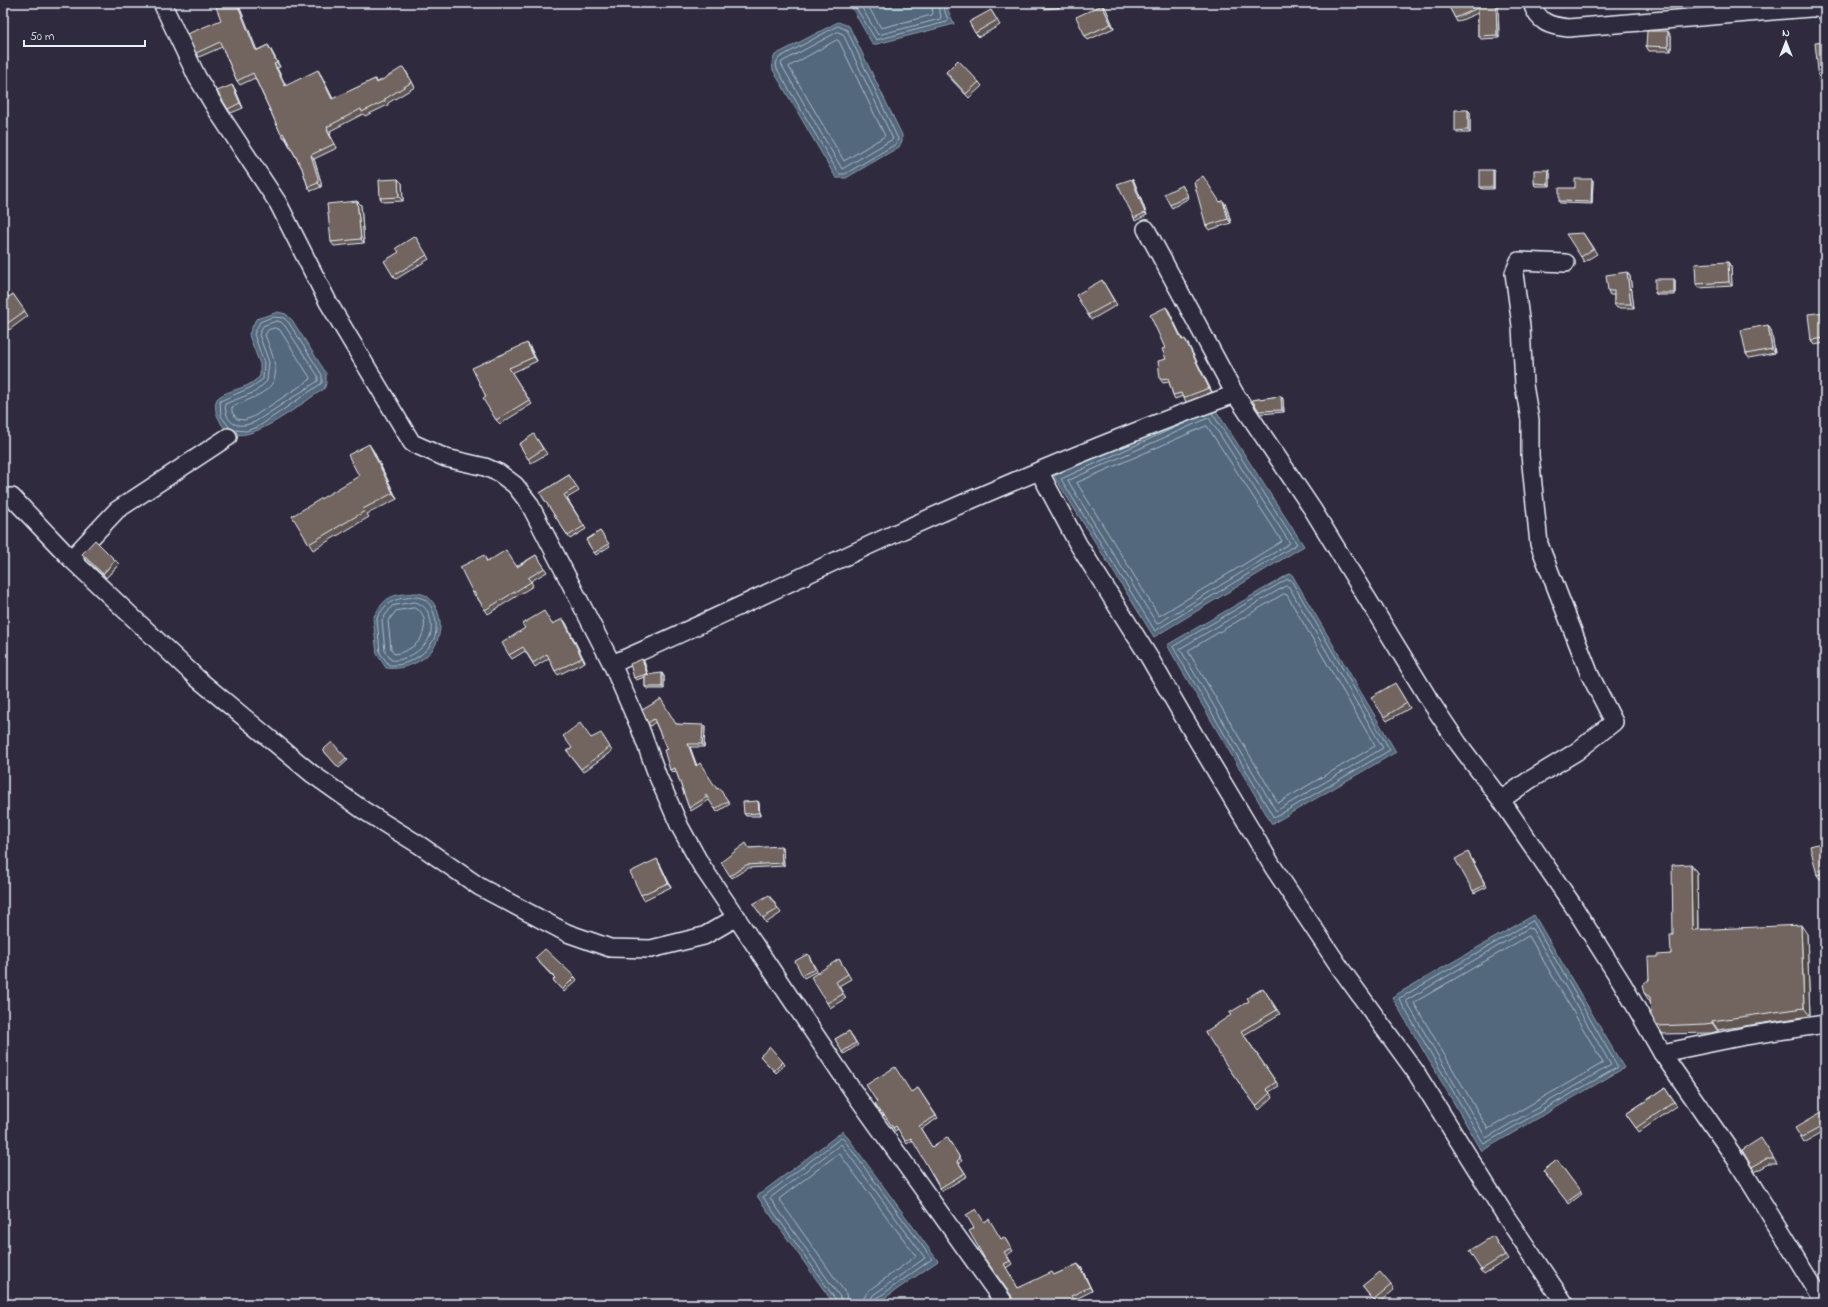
<svg xmlns="http://www.w3.org/2000/svg" width="1828" height="1307" font-family="'Indie Flower',sans-serif">
	<rect width="100%" height="100%" fill="#2f2a3d"/>
	<filter id="ink" filterUnits="userSpaceOnUse"><feTurbulence type="fractalNoise" baseFrequency=".025" numOctaves="2"/><feDisplacementMap in="SourceGraphic" scale="8" xChannelSelector="R" yChannelSelector="G"/><feConvolveMatrix kernelMatrix="1 2 1 2 8 2 1 2 1" color-interpolation-filters="sRGB"/></filter>
	<g filter="url(#ink)">
		<g fill="#52677d" stroke="#8e9eae">
			<polygon points="849,3 945,3 954,24 873,45"/>
			<polygon points="838,22 849,26 902,135 902,141 899,147 846,178 836,178 773,70 772,62 775,55"/>
			<path d="M278 312 286 314 292 320 326 373V384L324 389C304 401 256 441 233 434 226 432 222 426 219 419 216 415 214 404 217 399 222 392 242 389 250 384 253 382 257 379 260 376V364L250 338 249 334 256 319Z"/>
			<polygon points="1213,406 1304,546 1154,637 1054,476"/>
			<polygon points="1291,573 1396,752 1272,824 1167,645"/>
			<path d="M415 593C419 593 424 594 427 596 439 606 443 624 438 638 433 659 405 671 386 668L377 654 373 618C386 595 391 595 415 593Z"/>
			<polygon points="1534,915 1624,1068 1482,1151 1392,997"/>
			<polygon points="843,1131 938,1261 876,1304 834,1304 757,1196"/>
		</g>
		<g fill="none" stroke-linecap="round" stroke-linejoin="round">
			<g stroke="#acbac7" stroke-width="1">
				<polyline points="853,3 876,40 947,22 948,20 942,3"/>
				<polyline points="859,3 878,35 940,19 941,16 937,3"/>
				<polyline points="866,3 881,28 932,15 933,13 931,3"/>
				<polygon points="838,26 847,30 898,139 896,144 845,174 839,174 777,69 776,63 779,58"/>
				<polygon points="838,32 843,34 893,139 842,169 781,64 782,62"/>
				<polygon points="837,40 839,41 885,136 844,161 789,67"/>
				<path d="M277 321 281 322 285 326 318 376V381L255 422C237 429 226 425 225 404L255 392 267 381 269 362 259 335 263 326Z"/>
				<path d="M275 328 280 330 311 379 253 417 244 420 237 419 232 412V407C277 388 285 384 265 335L268 330Z"/>
				<polygon points="1209,418 1290,543 1157,624 1068,481"/>
				<polyline points="1185,423 1061,479 1155,631 1297,544 1212,413"/>
				<polygon points="1207,426 1282,541 1159,616 1077,483"/>
				<polyline points="230,428 221,416 220,401 252,387 263,379 264,363 254,334 260,322 272,317 284,318 289,323 322,375 322,383 258,427 246,431 234,430"/>
				<polygon points="1288,579 1291,580 1390,750 1274,818 1173,647"/>
				<polygon points="1286,586 1289,587 1383,748 1276,811 1180,649"/>
				<polygon points="1284,594 1287,595 1375,746 1278,803 1188,651"/>
				<path d="M415 597C418 597 422 598 424 599 435 606 439 627 434 639 427 654 406 667 389 665L380 653 377 618C388 599 395 599 415 597Z"/>
				<path d="M415 602C429 605 434 623 430 636 425 649 405 662 391 660L385 651 382 620 392 606Z"/>
				<path d="M414 608C429 611 426 635 417 643 411 649 402 653 394 654L391 649 388 621 396 611Z"/>
				<polygon points="1533,921 1618,1067 1484,1144 1399,999"/>
				<polygon points="1529,928 1532,929 1611,1065 1486,1138 1406,1001"/>
				<polygon points="1529,936 1603,1063 1488,1129 1414,1003"/>
				<polyline points="837,1304 836,1300 763,1197 842,1137 932,1259 876,1299 874,1304"/>
				<polyline points="842,1304 840,1297 770,1198 841,1144 925,1258 873,1295 869,1304"/>
				<polyline points="848,1304 846,1294 779,1199 839,1153 916,1256 868,1291 864,1298 863,1304"/>
			</g>
			<g stroke="#e8f1f8" stroke-width="20">
				<g id="street">
					<polyline points="162,3 197,77 220,115 278,203 328,302 412,443 446,458 485,467 499,473 515,485 529,503 612,664 640,728 658,777 680,827 701,865 853,1091 1005,1304"/>
					<path d="M1532 3C1538 23 1550 26 1568 28L1810 8H1818L1825 11"/>
					<polyline points="1146,229 1235,394 1313,510 1430,701 1458,743 1501,800 1572,904 1622,983 1662,1053 1737,1161 1825,1304"/>
					<polyline points="1039,471 1078,544 1149,657 1183,716 1273,867 1341,969 1415,1071 1505,1215 1565,1304"/>
					<polyline points="3,497 12,497 71,559 117,510 228,437"/>
					<polyline points="71,559 198,679 311,773 363,810 421,846 480,887 567,933 610,948 651,949 704,936 737,917"/>
					<path d="M612 664C704 624 794 580 885 538 1000 486 1117 437 1235 394"/>
					<polyline points="1501,800 1528,781 1576,752 1614,722 1590,675 1539,544 1530,455 1530,420 1524,385 1521,326 1514,273 1519,261 1566,263"/>
					<polyline points="1662,1053 1745,1036 1825,1024"/>
				</g>
			</g>
			<use href="#street" stroke="#2f2a3d" stroke-width="17"/>
		</g>
		<g fill="#625753" stroke="#e8f1f8">
			<polygon points="1042,3 1059,3 1059,8 1044,9 1042,6"/>
			<polygon points="1447,3 1498,3 1499,38 1481,39 1478,36 1478,13 1457,22 1455,18"/>
			<polygon points="1106,9 1114,28 1088,40 1085,36"/>
			<polygon points="991,10 1000,25 979,37 975,33"/>
			<polygon points="187,34 257,50 268,45 271,50 280,67 277,68 286,86 321,75 333,99 375,79 377,82 406,71 415,87 388,103 388,105 365,116 363,114 330,131 331,134 330,135 337,148 314,159 321,182 321,187 311,191 308,187 302,168 285,138 284,138 281,134 255,78 240,85 237,81 222,47 199,57 196,53"/>
			<polygon points="1671,36 1671,51 1649,51 1646,46"/>
			<polygon points="1825,42 1825,92 1822,92 1820,89"/>
			<polygon points="946,72 979,82 982,86 969,98 949,77"/>
			<polygon points="232,85 235,89 243,108 231,113 228,109"/>
			<polygon points="1470,112 1470,133 1457,133 1455,131"/>
			<polygon points="1493,170 1494,172 1494,189 1482,189 1480,187"/>
			<polygon points="1550,173 1550,186 1535,186 1534,183"/>
			<polygon points="1592,179 1593,181 1592,204 1560,203 1559,201 1575,188"/>
			<polygon points="1134,181 1147,215 1135,221 1134,218"/>
			<polygon points="402,183 403,201 383,202 380,198"/>
			<polygon points="1182,185 1189,198 1172,208 1170,205"/>
			<polygon points="357,201 361,205 364,243 334,246 331,242"/>
			<polygon points="1223,201 1226,205 1231,223 1209,230 1206,226 1220,202"/>
			<polygon points="1583,233 1597,254 1584,262 1581,257"/>
			<polygon points="415,236 429,259 396,279 393,276 399,252"/>
			<polygon points="1728,262 1731,267 1732,286 1699,288 1696,284"/>
			<polygon points="1630,276 1634,308 1617,308 1614,304 1614,295 1610,295 1608,291"/>
			<polygon points="1674,279 1675,281 1675,295 1657,295 1655,293"/>
			<polygon points="1102,280 1117,305 1091,320 1088,315"/>
			<polygon points="13,294 28,316 9,330 3,322 9,297"/>
			<polygon points="1166,307 1169,311 1183,340 1187,342 1212,392 1186,402 1183,396 1175,399 1173,395 1169,382 1163,383 1160,379 1166,359 1165,348"/>
			<polygon points="1825,312 1825,343 1814,345 1811,340"/>
			<polygon points="1771,330 1775,353 1749,358 1746,354"/>
			<polygon points="527,343 530,347 537,361 512,373 532,404 500,424 496,420 486,397"/>
			<polygon points="1281,396 1283,399 1284,412 1260,414 1252,400"/>
			<polygon points="537,439 547,454 531,463 519,444"/>
			<polygon points="373,450 397,499 367,514 369,517 313,550 309,544 359,476"/>
			<polygon points="569,475 579,491 567,498 586,529 570,539 540,493"/>
			<polygon points="600,531 610,546 596,555 586,540"/>
			<polygon points="82,554 115,560 119,564 106,578 85,559"/>
			<polygon points="536,555 547,572 531,581 533,586 488,614 476,596 475,596 473,593 486,559 487,562 517,566"/>
			<polygon points="563,619 566,623 585,662 558,675 555,671 549,658 535,667 525,651 512,659 509,655 553,624"/>
			<polygon points="642,659 644,661 648,674 664,676 664,689 647,689 645,687 645,677 636,680 634,678"/>
			<polygon points="1398,688 1410,708 1387,721 1384,717"/>
			<polygon points="642,710 676,724 705,727 704,747 690,747 697,766 717,789 719,788 730,804 717,812 708,797 709,800 691,811 689,808 676,771 672,772 670,770 667,749 655,722 650,726 648,723"/>
			<polygon points="603,736 612,751 583,772 570,755 591,738"/>
			<polygon points="323,750 346,758 348,760 339,768"/>
			<polygon points="759,803 760,816 746,816 744,814"/>
			<polygon points="1825,842 1825,878 1820,879 1817,875"/>
			<polygon points="750,848 783,848 784,866 748,868 732,878 721,862"/>
			<polygon points="1468,852 1487,887 1474,893 1473,891"/>
			<polygon points="660,864 671,887 644,900 641,895"/>
			<polygon points="1691,864 1697,873 1698,929 1807,934 1810,1016 1718,1030 1718,1031 1711,1033 1663,1034 1657,1026 1650,1002 1644,993 1657,957 1671,954 1673,935"/>
			<polygon points="772,899 781,913 766,923 763,918"/>
			<polygon points="808,954 817,971 804,978 802,975"/>
			<polygon points="535,958 575,977 577,980 564,992 553,980 555,979"/>
			<polygon points="839,959 851,979 839,986 846,998 830,1008 827,1003"/>
			<polygon points="1263,988 1280,1014 1244,1035 1279,1086 1269,1092 1273,1097 1259,1110 1227,1066 1231,1015 1249,1001"/>
			<polygon points="849,1031 858,1045 844,1054 835,1039"/>
			<polygon points="760,1056 783,1062 785,1065 776,1073"/>
			<polygon points="918,1088 938,1118 921,1129 932,1147 947,1137 962,1161 959,1163 967,1176 942,1191 913,1140 907,1144 898,1129 895,1131 885,1115 883,1116 875,1104 911,1092"/>
			<polygon points="1665,1088 1677,1106 1639,1132 1626,1114"/>
			<polygon points="1825,1113 1825,1131 1804,1143 1801,1138"/>
			<polygon points="1764,1143 1777,1164 1769,1164 1755,1172 1752,1167"/>
			<polygon points="1557,1160 1582,1194 1569,1204 1543,1171"/>
			<polygon points="985,1221 1001,1239 1004,1237 1013,1251 1007,1255 1012,1264 1006,1268 1018,1288 1054,1275 1078,1264 1081,1267 1092,1291 1074,1300 1013,1300"/>
			<polygon points="1493,1236 1508,1259 1484,1274 1481,1270"/>
			<polygon points="1391,1285 1394,1290 1377,1304 1376,1304 1362,1286"/>
		</g>
		<g fill="#504743" stroke="#e8f1f8">
			<polygon points="237,3 238,3 259,55 256,51"/>
			<polygon points="1057,3 1059,3 1059,8 1057,6"/>
			<polygon points="1496,3 1498,3 1499,38 1497,35"/>
			<polygon points="1102,5 1106,9 1114,28 1111,24"/>
			<polygon points="1668,31 1671,36 1671,51 1668,47"/>
			<polygon points="268,45 271,50 280,67 277,63"/>
			<polygon points="274,64 277,68 288,90 285,86"/>
			<polygon points="318,70 321,75 335,103 332,99"/>
			<polygon points="232,85 235,89 243,108 240,103"/>
			<polygon points="1468,110 1470,112 1470,133 1468,130"/>
			<polygon points="327,130 330,135 337,148 334,144"/>
			<polygon points="311,155 314,159 321,182 321,187 318,183"/>
			<polygon points="1493,170 1494,172 1494,189 1493,187"/>
			<polygon points="1549,170 1550,173 1550,186 1548,184"/>
			<polygon points="398,179 402,183 403,201 399,197"/>
			<polygon points="1132,179 1134,181 1147,215 1145,213"/>
			<polygon points="1592,179 1593,181 1592,204 1591,202"/>
			<polygon points="357,201 361,205 364,243 361,239"/>
			<polygon points="1223,201 1226,205 1231,223 1228,219"/>
			<polygon points="1728,262 1731,267 1732,286 1729,282"/>
			<polygon points="1627,272 1630,276 1634,308 1631,304"/>
			<polygon points="1674,279 1675,281 1675,295 1674,293"/>
			<polygon points="1166,307 1169,311 1184,344 1182,340"/>
			<polygon points="1768,325 1771,330 1775,353 1772,349"/>
			<polygon points="1185,339 1187,342 1212,392 1209,388"/>
			<polygon points="527,343 530,347 537,361 534,357"/>
			<polygon points="1281,396 1283,399 1284,412 1282,410"/>
			<polygon points="369,444 373,450 397,499 393,493"/>
			<polygon points="115,560 119,564 106,578 103,574"/>
			<polygon points="563,619 566,623 585,662 582,658"/>
			<polygon points="642,659 644,661 648,676 647,674"/>
			<polygon points="662,673 664,676 664,689 662,687"/>
			<polygon points="703,725 705,727 704,747 702,744"/>
			<polygon points="688,744 690,747 698,769 696,766"/>
			<polygon points="758,801 759,803 760,816 759,813"/>
			<polygon points="781,846 783,848 784,866 782,863"/>
			<polygon points="657,859 660,864 671,887 668,883"/>
			<polygon points="1691,864 1697,873 1698,938 1692,930"/>
			<polygon points="1801,925 1807,934 1810,1016 1804,1008"/>
			<polygon points="1712,1021 1718,1030 1718,1031 1712,1023"/>
			<polygon points="1078,1264 1081,1267 1092,1291 1090,1287"/>
		</g>
		<g fill="#726560" stroke="#e8f1f8">
			<polygon points="216,3 237,3 256,51 268,45 277,63 274,64 285,86 318,70 332,99 375,79 377,83 403,67 412,82 385,99 385,101 362,112 361,109 327,127 328,129 327,130 334,144 311,155 318,178 318,183 308,187 302,168 283,133 281,134 253,73 237,81 220,42 196,53 187,34 221,20 216,7"/>
			<rect x="1042" y="3" width="15" height="3"/>
			<polygon points="1447,3 1496,3 1497,35 1478,36 1478,8 1455,18"/>
			<polygon points="1102,5 1111,24 1085,36 1076,17"/>
			<polygon points="991,10 997,20 975,33 969,22"/>
			<polygon points="1647,31 1668,31 1668,47 1646,46"/>
			<polygon points="1825,42 1825,88 1820,89 1815,43"/>
			<polygon points="958,60 979,82 966,94 946,72"/>
			<polygon points="232,85 240,103 228,109 217,91"/>
			<polygon points="1455,110 1468,110 1468,130 1455,131"/>
			<rect x="1480" y="170" width="13" height="17"/>
			<polygon points="1534,170 1549,170 1548,184 1534,183"/>
			<polygon points="1203,176 1220,202 1223,201 1228,219 1206,226 1194,182"/>
			<polygon points="398,179 399,197 380,198 379,180"/>
			<polygon points="1132,179 1145,213 1134,218 1117,184"/>
			<polygon points="1575,179 1592,179 1591,202 1559,201 1559,188 1575,188"/>
			<polygon points="1182,185 1188,196 1170,205 1164,194"/>
			<polygon points="357,201 361,239 331,242 327,204"/>
			<polygon points="1583,233 1593,249 1581,257 1566,234"/>
			<polygon points="415,236 427,255 393,276 384,261 399,252 396,248"/>
			<polygon points="1728,262 1729,282 1696,284 1695,264"/>
			<polygon points="1627,272 1631,304 1614,304 1614,291 1608,291 1606,275"/>
			<rect x="1655" y="279" width="19" height="14"/>
			<polygon points="1102,280 1114,301 1088,315 1076,295"/>
			<polygon points="3,289 9,297 13,294 25,311 5,325 3,322"/>
			<polygon points="1166,307 1182,340 1185,339 1209,388 1183,398 1181,393 1173,395 1168,378 1160,379 1158,361 1166,359 1162,349 1165,348 1150,315"/>
			<polygon points="1825,312 1825,338 1811,340 1808,314"/>
			<polygon points="1768,325 1772,349 1746,354 1741,330"/>
			<polygon points="527,343 534,357 509,368 529,400 496,420 483,399 486,397 472,368"/>
			<polygon points="1281,396 1282,410 1259,411 1252,400 1273,397"/>
			<polygon points="534,434 543,449 528,459 519,444"/>
			<polygon points="369,444 393,493 363,509 365,511 309,544 292,516 359,476 348,455"/>
			<polygon points="569,475 577,487 564,495 584,526 568,536 540,493"/>
			<polygon points="600,531 609,544 594,553 586,540"/>
			<polygon points="95,540 115,560 103,574 82,554"/>
			<polygon points="506,550 517,567 536,555 545,568 528,578 531,582 485,610 474,592 473,593 460,567 484,555 487,562"/>
			<polygon points="1825,560 1825,585 1821,561"/>
			<polygon points="544,611 552,624 563,619 582,658 555,671 547,654 533,663 523,647 509,655 502,643 525,628 522,624"/>
			<polygon points="642,659 647,674 634,678 630,664"/>
			<polygon points="662,673 662,687 645,687 645,675"/>
			<polygon points="1395,683 1407,703 1384,717 1371,697"/>
			<polygon points="661,699 676,724 703,725 702,744 688,744 696,766 700,763 717,789 719,788 728,801 715,809 705,794 707,797 689,808 675,768 670,770 664,750 667,749 654,719 648,723 642,710"/>
			<polygon points="580,723 591,738 601,733 610,747 581,769 567,751 572,748 563,736"/>
			<polygon points="332,742 346,758 337,766 323,750"/>
			<polygon points="758,801 759,813 744,814 743,802"/>
			<polygon points="1825,842 1825,873 1817,875 1810,846"/>
			<polygon points="746,843 749,848 781,846 782,863 746,865 730,876 721,862"/>
			<polygon points="1468,852 1485,885 1473,891 1455,859"/>
			<polygon points="657,859 668,883 641,895 630,872"/>
			<polygon points="1691,864 1692,930 1801,925 1804,1008 1712,1021 1712,1023 1705,1024 1657,1026 1651,1015 1650,997 1644,993 1642,986 1649,980 1648,957 1657,957 1657,955 1671,954 1670,935 1673,935 1672,865"/>
			<polygon points="769,895 778,909 763,918 753,904"/>
			<polygon points="545,949 575,977 562,990 553,980 555,978 535,958"/>
			<polygon points="808,954 815,969 802,975 795,961"/>
			<polygon points="839,959 848,974 836,982 843,994 827,1003 811,977"/>
			<polygon points="1263,988 1277,1010 1241,1031 1276,1082 1266,1089 1270,1093 1256,1106 1227,1066 1205,1032 1231,1015 1229,1013 1249,1001 1247,998"/>
			<polygon points="849,1031 856,1043 842,1052 835,1039"/>
			<polygon points="770,1047 783,1062 774,1071 760,1056"/>
			<polygon points="895,1067 911,1092 918,1088 936,1116 919,1126 932,1147 947,1137 960,1158 957,1161 965,1173 940,1188 911,1138 905,1141 896,1126 893,1128 883,1113 881,1114 876,1106 875,1104 877,1102 866,1085"/>
			<polygon points="1665,1088 1674,1102 1636,1128 1626,1114"/>
			<polygon points="1824,1111 1825,1113 1825,1125 1801,1138 1795,1128"/>
			<polygon points="1761,1138 1774,1159 1766,1159 1752,1167 1742,1150"/>
			<polygon points="1557,1160 1581,1192 1567,1202 1543,1171"/>
			<polygon points="976,1209 984,1222 989,1219 1001,1239 1004,1237 1011,1248 1004,1252 1010,1261 1004,1264 1018,1288 1052,1272 1054,1275 1078,1264 1090,1287 1071,1296 1076,1304 1011,1304 1013,1300 1011,1295 985,1259 969,1231 974,1228 966,1215"/>
			<polygon points="1493,1236 1505,1255 1481,1270 1469,1251"/>
			<polygon points="1380,1272 1391,1285 1373,1300 1362,1286"/>
		</g>
	</g>
	<rect width="1828" height="1307" fill="none" stroke="#2f2a3d" stroke-width="16"/>
	<rect x="8" y="8" width="1812" height="1291" fill="none" stroke="#e8f1f8" stroke-width="1.5" filter="url(#ink)"/>
	<g transform="translate(1786 42)" stroke="#2f2a3d" stroke-width="3" paint-order="stroke">
	<path d="M0-3L7 15L0 10L-7 15Z" fill="#e8f1f8"/>
	<text y="-6" font-size="11" font-weight="bold" text-anchor="middle" fill="#e8f1f8">N</text>
	</g>
	<path d="M24 40v6h121v-6" fill="none" stroke="#e8f1f8" stroke-width="2"/>
	<text x="30" y="40" font-size="12" fill="#e8f1f8" stroke="#2f2a3d" stroke-width="3" paint-order="stroke">50 m</text>
</svg>
